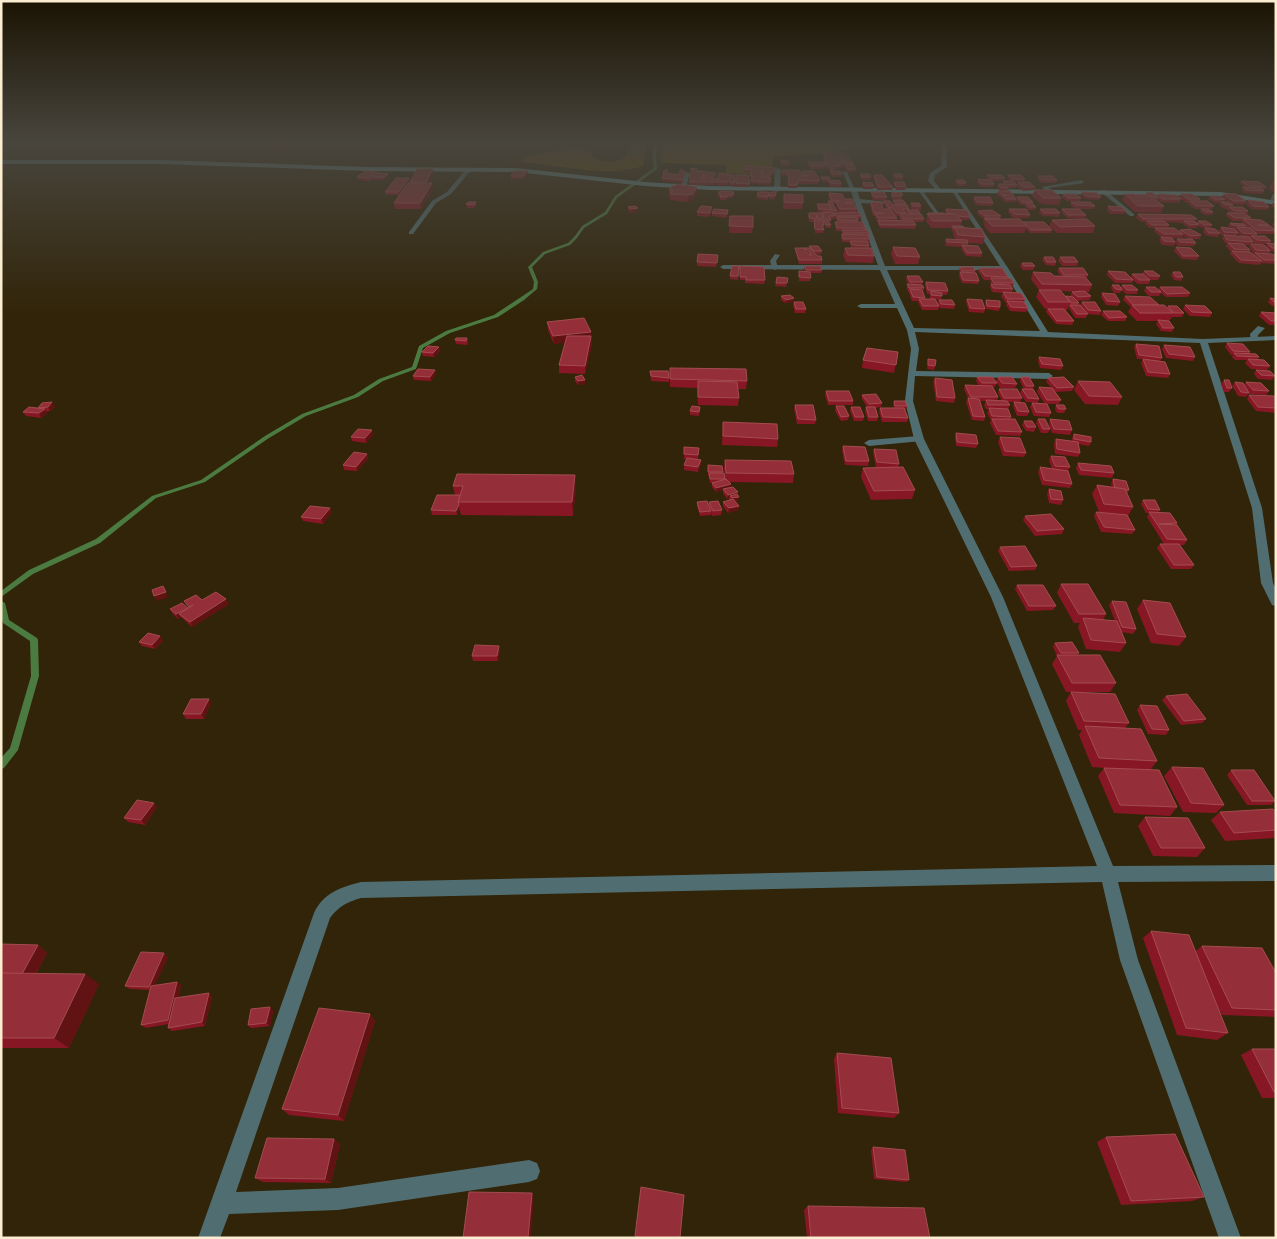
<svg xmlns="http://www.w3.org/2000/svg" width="1277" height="1239" font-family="'Roboto Condensed',sans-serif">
	<rect width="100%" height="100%" fill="#312408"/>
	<path fill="#664a02" d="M631 142H648L643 166C608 178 558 165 521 162L526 156C542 154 560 149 576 148 594 147 590 165 615 161 626 160 628 152 631 142Z"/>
	<polygon fill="#684b01" points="661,142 845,142 848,150 805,155 774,156 772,167 752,167 752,174 726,173 726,165 661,163"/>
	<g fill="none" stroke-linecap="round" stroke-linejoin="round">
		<g fill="#4b7b41" fill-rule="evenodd">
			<polygon points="655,142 658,142 656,154 657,169 617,198 607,214 584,228 577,238 570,245 545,254 532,267 538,282 537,289 524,300 498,317 450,333 423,348 416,369 383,381 358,397 306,416 269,438 205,482 156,498 100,543 33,574 1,597 1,591 29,570 96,539 152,496 201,480 265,436 302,414 354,395 379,379 412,367 419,346 446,331 494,315 533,289 534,282 528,267 543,252 568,243 575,236 582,226 605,212 615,196 654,168 652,154"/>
			<polygon points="1,601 5,603 9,620 37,638 38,640 39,676 18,750 4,768 1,769 1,758 10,748 31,676 30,641 3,623 1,617"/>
		</g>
		<g fill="#506e71" fill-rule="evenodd">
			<polygon points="466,169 471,170 451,194 436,203 413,234 409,234 409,232 432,201 447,192"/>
			<polygon points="842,171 847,172 856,192 851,191"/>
			<polygon points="1082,180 1084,183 1049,188 1060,200 1057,202 1042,187"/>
			<polygon points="918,190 922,190 940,215 936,215"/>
			<polygon points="1276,193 1273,203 1269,203 1273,194"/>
			<polygon points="775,254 780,255 776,261 778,268 775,270 772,268 770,261"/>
			<polygon points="1258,326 1265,328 1258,335 1257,341 1251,341 1250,334"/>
			<polygon points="919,436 924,439 922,441 869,446 864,443 869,440"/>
		</g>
		<g fill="#506e71" fill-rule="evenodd">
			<polygon points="942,142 946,142 947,167 935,175 934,181 942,191 939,193 928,181 930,173 941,166"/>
			<polygon points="778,168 781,170 780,190 777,192 774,190 775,170"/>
			<polygon points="685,172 690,173 686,187 683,189 680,187"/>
			<path d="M955 189 1008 268 1048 332 1203 339 1276 336V340L1208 343 1262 508 1273 583 1276 589V606L1272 605 1261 583 1252 508 1200 343 915 332 919 349 916 371 1049 373 1053 376 1049 379 915 376 913 401 924 439 1003 597 1113 866 1276 865V881L1118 882 1138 960 1241 1238H1219L1120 960 1102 882 361 898C347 902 339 906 330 918L236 1192 338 1188 529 1160 537 1163 540 1171 537 1179 529 1182 338 1210 229 1214 220 1238H198L314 913C323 893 341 887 361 882L1097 866 991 597 914 439 905 401 911 349 907 330 897 308H861L857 306 861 304H895L880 270 723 269 720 267 723 265H878L854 201 851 191 854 189 857 191 860 199 888 202 885 204 861 203 885 266H1000L952 191ZM887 270H1003L1040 331 914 328Z"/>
			<polygon points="1101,190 1105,190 1134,214 1134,216 1130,216 1101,192"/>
		</g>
		<polygon fill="#66969b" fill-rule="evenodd" points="1,160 163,160 367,167 516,168 645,182 710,186 1221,192 1276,201 1276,205 1221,196 710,190 645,186 516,172 367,171 163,164 1,164"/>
	</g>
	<g fill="#881725" fill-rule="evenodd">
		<polygon points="259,143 300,145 292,150 261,148"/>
		<polygon points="823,153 839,155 839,153 854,164 853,166 856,169 855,172 847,172 844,168 844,166 843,165 843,167 841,167 840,169 834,169 835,171 842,174 842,177 831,177 830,172 827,167 827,169 810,169 808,165 808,162 823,162 824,157 823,156"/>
		<polygon points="781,160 789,161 789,166 781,166"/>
		<polygon points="776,168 776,171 774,175 771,174 770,178 771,181 770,185 751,184 752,179 750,179 750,176"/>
		<polygon points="690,169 716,173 716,176 713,179 735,178 735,187 730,186 729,182 727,186 717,185 717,183 716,185 689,185 690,180 689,178 689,175 691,173 690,172"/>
		<polygon points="743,169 752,169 750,173 743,172"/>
		<polygon points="668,170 668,173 672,174 678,175 685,172 683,183 662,181 663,172"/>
		<polygon points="782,170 802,176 802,171 819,178 818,184 798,184 797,188 788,188 789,180 787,176 782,176"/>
		<polygon points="528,174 525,179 511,179 511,176"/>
		<polygon points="860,174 871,177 871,180 862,180 860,177"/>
		<polygon points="893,174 903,177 903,180 895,180 893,177"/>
		<polygon points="434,175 430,183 433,189 421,209 395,209 394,203 399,195 385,195 385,192 409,178 410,182 409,183 410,183 410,182"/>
		<polygon points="736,175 750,184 750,187 736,187"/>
		<polygon points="874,175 893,187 892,190 877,190 874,178"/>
		<polygon points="987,175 1005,178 1004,181 992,181 994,184 993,187 980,187 977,183 978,179 988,180 986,178"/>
		<polygon points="1008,175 1025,179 1024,182 1014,182 1017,185 1018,183 1035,187 1034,190 1023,191 1017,186 1016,188 1008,188 1007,191 1000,191 997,187 998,184 1002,184 1003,181 1010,181 1007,178"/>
		<polygon points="1038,176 1057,180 1056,183 1041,183 1037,179"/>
		<polygon points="357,177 388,177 385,180 373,180 372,179 370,181 358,180"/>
		<polygon points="821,177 830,179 830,180 841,184 841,187 830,187 828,182 822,182"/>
		<polygon points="956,180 966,183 965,186 958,186 956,183"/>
		<polygon points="1241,181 1266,187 1265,190 1262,190 1264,191 1262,194 1245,193 1242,190 1243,187 1244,187 1240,184"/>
		<polygon points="1276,181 1276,194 1269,189 1272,182 1275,182"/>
		<polygon points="863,182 874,186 873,189 863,189 862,186"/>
		<polygon points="894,182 906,187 905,190 896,190 894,185"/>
		<polygon points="697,187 697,193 693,201 687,202 670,200 670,197 669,197 669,190"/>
		<polygon points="1035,190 1061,198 1059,205 1041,204 1032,196"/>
		<polygon points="998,191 1016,199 1015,202 1005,202 1002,199 1002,198 1001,198 997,195"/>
		<polygon points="758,192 769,192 768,200 757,199"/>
		<polygon points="871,192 887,197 886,201 873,200 871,195"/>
		<polygon points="892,192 902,196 901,200 891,199"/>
		<polygon points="1082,192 1101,197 1099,200 1085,199 1081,196"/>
		<polygon points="1147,192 1157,196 1158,194 1181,199 1179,203 1161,202 1158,199 1157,201 1164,206 1161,213 1135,212 1122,200 1125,194 1146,195"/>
		<path d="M829 193 844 199 854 204 857 209 856 212 861 216V219H857V222L865 228V230L869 233 868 235 870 239 869 243H868L869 246V248L874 256 873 263 846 262 843 255 845 248H851L850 244V242H842L841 238 842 231H836L835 225V222H837L836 219 834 217V219H831L830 223 831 225V228H826L824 223 823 233H815L814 222H809V213H822V212H818L817 207V204H828V201H830L828 196ZM833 204H836L839 213H837V211Z"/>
		<polygon points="718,194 734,195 732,198 728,198 726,200 720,200 720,197 718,197"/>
		<polygon points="784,194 803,203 802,209 783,209"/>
		<polygon points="1063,194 1081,198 1080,201 1067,201 1061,197"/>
		<polygon points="1181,194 1200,199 1199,201 1214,206 1212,209 1209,209 1213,212 1212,215 1205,215 1200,212 1201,209 1195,209 1188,204 1189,203 1187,203 1179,198"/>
		<polygon points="1224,194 1246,201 1245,205 1232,204 1222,197"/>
		<polygon points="776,195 774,200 769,199 769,196"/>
		<path d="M1210 196 1225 199 1224 202 1233 205 1232 207 1248 211 1247 214 1251 218V220L1269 225 1268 226 1276 230 1275 234H1257L1256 236 1271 241 1269 244H1276V252L1270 251 1269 254 1276 256V264L1261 263 1260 265 1239 263 1230 254 1231 252 1226 246 1227 243H1225L1222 238 1224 236H1222L1219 231 1221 227 1230 228 1228 226 1230 223 1242 224 1241 223 1242 221H1233L1226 216 1227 213H1231L1227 210 1228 209H1224L1219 205 1221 203H1215L1208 199ZM1237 232 1241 237 1236 236 1238 233ZM1252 242 1255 244H1267L1266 246 1252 244ZM1245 245H1250L1249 247 1254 254H1255L1254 255 1249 252 1250 250Z"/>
		<polygon points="974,197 993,203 992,206 976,205 973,200"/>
		<polygon points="1017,197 1033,202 1032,204 1036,207 1035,210 1028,210 1025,207 1025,205 1021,205 1016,200"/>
		<path d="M893 200 906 204V205L909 209V210L920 213V214L924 219 923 222H914L916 225 915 229 880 228 878 224V222H877L875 216H873L870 205 871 202 883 209H887L883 204 884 201 894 205 893 203ZM892 212 896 216H899V218L901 221H897V218Z"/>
		<polygon points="1248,200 1269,207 1267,210 1251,209 1246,204"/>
		<polygon points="476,202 476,205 474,208 467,208 466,204"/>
		<polygon points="1071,202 1095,206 1094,209 1075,209 1070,205"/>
		<polygon points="911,203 921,206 921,210 912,210 910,206"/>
		<polygon points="1273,203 1276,203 1276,209 1271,206"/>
		<polygon points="1108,206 1126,211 1124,214 1110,214 1107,210"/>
		<polygon points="628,207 638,212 631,213 628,210"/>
		<polygon points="946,209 970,217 969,220 961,220 962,221 960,226 985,237 983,244 968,243 968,245 982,253 981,257 966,256 961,249 962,247 946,246 945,242 946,239 955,239 953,234 953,232 951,229 952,228 931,228 926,221 928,213 945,214 945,213"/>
		<polygon points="1009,209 1030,215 1029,218 1013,218 1008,212"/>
		<polygon points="1040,209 1060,213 1059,217 1043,216 1039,213"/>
		<polygon points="1062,209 1086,215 1084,219 1067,218 1061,212"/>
		<polygon points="728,210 728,214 726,218 712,216 712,213"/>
		<polygon points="712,211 709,217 697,216 697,212"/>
		<polygon points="978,211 1001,216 1000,219 1023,223 1052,230 1051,233 1030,233 1026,229 1024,233 990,233 984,226 985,223 983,221 984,219 977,214"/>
		<path d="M1138 214 1197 219 1195 222 1197 223 1198 221 1212 225 1211 228H1206L1220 233 1218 237 1207 236 1203 232 1205 228H1203L1198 226 1197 228H1189L1183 224V223L1166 222 1169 225 1168 228 1179 231 1180 230 1201 235 1200 239H1189L1196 243 1194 246H1179L1175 243 1174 246 1162 245 1159 240 1161 237 1154 231 1155 228H1150L1145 224 1146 222H1142L1136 218ZM1183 236 1189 239H1177L1175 242 1171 238H1182Z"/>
		<polygon points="730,216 753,227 752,233 729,233"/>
		<polygon points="1052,220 1095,226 1093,233 1057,233 1049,226"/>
		<polygon points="1274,222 1276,222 1276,228 1272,225"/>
		<polygon points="809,246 822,251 821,254 816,255 822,260 822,264 799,264 795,251 795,248 804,250 804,248 809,248"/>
		<polygon points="893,247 920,257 918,264 895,264 891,254"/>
		<polygon points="1176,247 1199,256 1197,260 1182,259 1174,251"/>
		<polygon points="698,254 718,255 716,267 697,266"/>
		<polygon points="1044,257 1056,262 1055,266 1046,265 1042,260"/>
		<polygon points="1060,257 1078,262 1077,266 1062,266 1058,260"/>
		<polygon points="1022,263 1035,266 1033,270 1023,270 1020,266"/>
		<polygon points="732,266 739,266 738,280 730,279"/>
		<polygon points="740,266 765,280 764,284 745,283 745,280 740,280"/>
		<polygon points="805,266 822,270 821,273 810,273 810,281 799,281 799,271 805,272 804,269"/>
		<polygon points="960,267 975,271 975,273 979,281 978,284 962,283 959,276 960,272 959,271"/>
		<polygon points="979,268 1008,277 1007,278 1014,283 1012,287 1011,287 1013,289 1012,292 1025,299 1024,302 1028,308 1026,312 1010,311 1006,305 1007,303 1006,303 1001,296 1003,293 992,292 990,287 991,284 990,281 991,280 984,280 978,271"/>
		<path d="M1059 268 1088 275 1087 279 1092 285 1089 292H1086L1091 296 1090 300 1077 301 1079 303 1078 305H1080L1082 302 1101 311 1100 315 1087 314 1086 318H1075L1069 308V306L1067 310H1065L1074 321 1072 325 1056 324 1046 312 1047 309H1045L1036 297 1039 290 1031 279 1033 272 1054 276H1061L1057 271ZM1061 291 1076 292H1072L1070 296 1071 297H1066Z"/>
		<polygon points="1108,271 1131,277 1132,274 1142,274 1144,271 1160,276 1158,280 1150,280 1149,284 1138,284 1133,280 1132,283 1115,283 1107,275"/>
		<polygon points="1173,272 1183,277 1181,281 1174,280 1171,275"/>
		<polygon points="907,276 923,282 922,285 924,288 923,292 925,299 930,299 930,294 927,294 925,285 926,282 948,291 947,295 942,294 941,300 955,305 954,309 940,308 938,303 939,300 935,299 939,306 938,310 922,310 918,302 918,301 912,301 909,293 909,292 908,292 907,288 907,284 909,284 906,280"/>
		<polygon points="777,277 788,278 786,287 775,286"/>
		<polygon points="1112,285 1120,288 1122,285 1138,290 1137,294 1126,294 1122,290 1120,293 1114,293 1111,288"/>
		<polygon points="1146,287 1158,290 1160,287 1190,293 1188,297 1166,297 1161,293 1159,296 1149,296 1144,291"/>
		<polygon points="1102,293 1120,302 1118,306 1106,305 1101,297"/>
		<polygon points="781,296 794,298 793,302 785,303 781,300"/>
		<polygon points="1125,296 1167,307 1168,306 1184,313 1182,317 1172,317 1169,321 1174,328 1172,332 1161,331 1156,324 1158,321 1137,321 1128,312 1131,307 1123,300"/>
		<polygon points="1270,298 1276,299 1276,306 1272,306 1268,302"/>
		<polygon points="967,299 985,309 984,313 969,312 966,302"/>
		<polygon points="986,300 1000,307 999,311 986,309 985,304"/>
		<polygon points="794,302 806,309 805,313 795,313 793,305"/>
		<polygon points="1185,305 1212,313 1210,317 1190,316 1183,309"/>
		<polygon points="1103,311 1127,317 1125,321 1108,321 1101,315"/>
		<polygon points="1261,312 1276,313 1276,325 1269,325 1259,316"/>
		<polygon points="547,322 591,332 592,344 585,374 559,373 559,365 565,342 554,344 548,330"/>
		<polygon points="467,338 468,342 467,345 456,344 455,340"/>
		<polygon points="1227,343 1250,352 1249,353 1259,357 1258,359 1270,366 1267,370 1251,369 1245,363 1247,360 1235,360 1232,357 1233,355 1231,355 1225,347"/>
		<polygon points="1136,344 1162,358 1160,361 1170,374 1168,378 1146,376 1141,363 1143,359 1137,359 1134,347"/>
		<polygon points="1164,345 1195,357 1193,361 1166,358 1162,349"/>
		<polygon points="439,347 440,351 434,357 423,356 422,352"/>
		<polygon points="898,352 894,373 862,368 863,360"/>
		<polygon points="1039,357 1063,366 1061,370 1040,368 1038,361"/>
		<polygon points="928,359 935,366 934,370 927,369"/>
		<polygon points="670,368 747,381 746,389 738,389 739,398 738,406 698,405 697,388 670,387"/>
		<polygon points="1256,370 1275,376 1272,380 1258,379 1254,374"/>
		<polygon points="650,371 669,378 669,382 651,381"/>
		<polygon points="436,374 431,381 414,380 413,376"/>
		<polygon points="575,377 585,384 578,385 575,381"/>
		<polygon points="977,377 997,383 995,387 993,387 998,397 997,401 1002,401 998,393 999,389 1022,398 1020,402 1029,412 1027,416 1017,416 1013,406 1014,402 1008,402 1010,405 1008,409 1011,417 1010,419 1022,432 1020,436 996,435 990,423 991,420 987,413 989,409 986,409 984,405 986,401 980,401 985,417 984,421 972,420 966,402 968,398 964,389 965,385 979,386 976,381"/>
		<polygon points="998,377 1017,384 1015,388 1000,388 996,381"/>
		<polygon points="1021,377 1034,386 1033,389 1039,399 1038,403 1026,402 1020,393 1022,389 1024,389 1020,381"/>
		<polygon points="935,378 955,398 954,403 936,401 933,382"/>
		<polygon points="1048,378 1074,387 1072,391 1055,392 1061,400 1059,404 1046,404 1051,413 1049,417 1034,416 1030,407 1032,403 1045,404 1037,392 1039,387 1052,388 1046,382"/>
		<polygon points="1224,380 1232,388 1229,392 1224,392 1221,384"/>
		<polygon points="1078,381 1122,397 1118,405 1085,404 1074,390"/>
		<polygon points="1235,382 1244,385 1246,382 1269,391 1266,395 1250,394 1249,393 1246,397 1238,396 1232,386"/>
		<polygon points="826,391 853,401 853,405 828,405 825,395"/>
		<polygon points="862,395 882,403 881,407 875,408 878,417 877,421 868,421 865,411 866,407 867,407 862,399"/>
		<polygon points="1249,395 1275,397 1276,396 1276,413 1256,411 1247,399"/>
		<polygon points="894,401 907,406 906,410 905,410 908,418 907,422 882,422 879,412 880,408 894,408 893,405"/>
		<polygon points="795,405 816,420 815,424 797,424 794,409"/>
		<polygon points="1056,405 1066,409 1064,413 1057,413 1055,409"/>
		<polygon points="55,406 50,411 46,412 47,413 41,418 26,416 23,412 38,408"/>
		<polygon points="836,406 849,416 848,420 841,421 835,411"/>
		<polygon points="700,407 699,416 690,415 690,411"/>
		<polygon points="851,407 864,417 863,421 854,421 850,411"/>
		<polygon points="1038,419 1050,429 1048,433 1041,433 1036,423"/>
		<polygon points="1050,419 1072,430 1070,435 1052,433 1049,424"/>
		<polygon points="1024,421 1036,427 1034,432 1026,431 1022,425"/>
		<polygon points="723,422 778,439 777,447 722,445"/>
		<polygon points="956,433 978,444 976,448 956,446 955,437"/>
		<polygon points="1074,434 1091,442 1089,446 1078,444 1080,453 1078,457 1055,454 1054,444 1056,439 1072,441 1072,438"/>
		<polygon points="373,435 366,443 352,441 351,437"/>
		<polygon points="1000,437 1026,453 1024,457 1003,456 998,442"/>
		<polygon points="843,446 869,461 868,466 845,465 842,451"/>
		<polygon points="684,447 699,448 698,459 701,460 701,464 698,472 684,470 684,465 687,459 684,459"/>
		<polygon points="874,449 899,464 898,467 915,490 912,499 871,500 861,477 863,468 888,467 876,467 873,453"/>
		<polygon points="367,454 368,459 357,471 344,470 343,465"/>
		<polygon points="1051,456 1070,467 1068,471 1072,484 1070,488 1042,485 1038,472 1040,467 1052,469 1049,460"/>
		<polygon points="725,460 794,474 793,483 729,482 731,487 737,495 738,501 735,502 739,506 738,510 728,513 723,506 723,502 729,500 729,499 727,499 723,493 723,490 716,492 712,487 712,483 710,483 709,476 708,476 708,465 722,466 722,473 725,477 724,468"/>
		<polygon points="1078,463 1114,473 1112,478 1079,475 1076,468"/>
		<polygon points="1113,479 1129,490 1127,494 1133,507 1128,516 1135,530 1132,534 1101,532 1094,516 1096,512 1099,512 1092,494 1097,485 1112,487 1111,484"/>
		<polygon points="453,486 576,488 573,516 461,515 459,508 457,515 432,515 431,510 455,495"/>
		<polygon points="1049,489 1063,500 1061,505 1049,503 1047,494"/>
		<polygon points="1143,500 1160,510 1158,513 1177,523 1177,525 1187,540 1184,545 1179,545 1194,565 1191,569 1171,569 1157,548 1160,544 1164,544 1147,517 1149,513 1146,513 1141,504"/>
		<polygon points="697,502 709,505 709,502 722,510 721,515 712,516 711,512 711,515 700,516 697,506"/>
		<polygon points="330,508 331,513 323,524 303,521 301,517"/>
		<polygon points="1025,516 1064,529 1062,534 1035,536 1023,520"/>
		<polygon points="1000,547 1037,566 1035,570 1009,571 998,551"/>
		<polygon points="1061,584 1106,614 1103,620 1115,621 1109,605 1112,601 1136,629 1133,634 1122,632 1126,643 1120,652 1086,649 1078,627 1080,623 1074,623 1057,593"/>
		<polygon points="1017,585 1056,606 1053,610 1027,611 1015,589"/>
		<polygon points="202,600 229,604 192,627 181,617 178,619 173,614 170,609 188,608 189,608 184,601"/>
		<polygon points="1143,600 1186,637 1179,646 1151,643 1137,609"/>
		<polygon points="160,636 163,641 155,649 142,646 139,642"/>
		<polygon points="1055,643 1079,653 1077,655 1116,683 1110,692 1074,692 1129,723 1125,728 1157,761 1151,769 1177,807 1170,816 1114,813 1098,776 1104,768 1092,767 1079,735 1082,730 1078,730 1066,701 1071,692 1066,692 1052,664 1057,656 1053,647"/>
		<polygon points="500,650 498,661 473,661 472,656"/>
		<polygon points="1166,696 1206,719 1202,723 1181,725 1162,700"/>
		<polygon points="211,703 204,719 186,719 183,714"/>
		<polygon points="1140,705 1169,730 1166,735 1148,734 1137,710"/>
		<polygon points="1172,767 1224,805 1216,813 1183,812 1164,776"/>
		<polygon points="1231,770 1275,801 1271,805 1247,805 1227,775"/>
		<polygon points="157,807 145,825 128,822 124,818"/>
		<polygon points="1220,812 1276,812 1276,838 1225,841 1211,820"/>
		<polygon points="1145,817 1205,848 1197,857 1153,856 1138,826"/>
		<polygon points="1151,931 1196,951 1202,946 1276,973 1276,1017 1222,1015 1214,1000 1228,1033 1217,1040 1177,1035 1143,938"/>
		<polygon points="1,944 38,945 47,953 36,974 99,984 69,1048 1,1048"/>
		<polygon points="168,957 155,985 177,982 181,985 178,998 209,993 212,997 205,1026 172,1031 168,1028 169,1024 146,1028 141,1025 150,990 130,989 125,986"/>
		<polygon points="270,1007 273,1011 270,1026 251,1028 248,1025"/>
		<polygon points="370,1014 375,1021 344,1121 289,1115 282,1109"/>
		<polygon points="1252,1049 1276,1049 1276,1098 1262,1098 1241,1055"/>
		<polygon points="837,1053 899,1113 894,1118 838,1113 834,1059"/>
		<polygon points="1106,1137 1204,1197 1192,1201 1121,1205 1097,1142"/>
		<polygon points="334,1139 340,1144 331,1183 263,1182 255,1178"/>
		<polygon points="873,1147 909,1180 906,1182 874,1179 871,1150"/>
		<polygon points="808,1206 930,1238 807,1238 804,1210"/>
	</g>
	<g fill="#601312">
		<polygon points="293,142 300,142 300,145 292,150 290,144"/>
		<polygon points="433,169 434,175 427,188 426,182"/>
		<polygon points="528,171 528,174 525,179 524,176"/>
		<polygon points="388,174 388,177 385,180 384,177"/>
		<polygon points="409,178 410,182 399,195 399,192"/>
		<polygon points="432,183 433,189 421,209 420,203"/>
		<polygon points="697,187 697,193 693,201 687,202 688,195"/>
		<polygon points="638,208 638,212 631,213 631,209"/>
		<polygon points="794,298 793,302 785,303 786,300"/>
		<polygon points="591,332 592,344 585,374 585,366 591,339 554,344 553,336"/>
		<polygon points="439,347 440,351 434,357 433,353"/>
		<polygon points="435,370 436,374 431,381 430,377"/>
		<polygon points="585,380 585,384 578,385 578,381"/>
		<polygon points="52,402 55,406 50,411 48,407"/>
		<polygon points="45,409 47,413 41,418 39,413"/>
		<polygon points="372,430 373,435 366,443 365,438"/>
		<polygon points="367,454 368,459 357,471 356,467"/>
		<polygon points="701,460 701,464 698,472 698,467"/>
		<polygon points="575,475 576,488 573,516 572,502"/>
		<polygon points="731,484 730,489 723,489 723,490 716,492 716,488"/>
		<polygon points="738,492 737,497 730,496 729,499 727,499 728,495"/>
		<polygon points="739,497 738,501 731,503 732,498"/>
		<polygon points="459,504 459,508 457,515 456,511"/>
		<polygon points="739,506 738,510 728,513 729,508"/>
		<polygon points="330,508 331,513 323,524 321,519"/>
		<polygon points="163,586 168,597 157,601 154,596"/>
		<polygon points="226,599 229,604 192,627 190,622"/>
		<polygon points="188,608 190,612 179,614 181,617 178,619 176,614"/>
		<polygon points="160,636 163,641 155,649 152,645"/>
		<polygon points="499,646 500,650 498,661 497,656"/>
		<polygon points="209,699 211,703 204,719 201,714"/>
		<polygon points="154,803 157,807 145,825 141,820"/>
		<polygon points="38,945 47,953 31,982 21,975"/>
		<polygon points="164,953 168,957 153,990 149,987"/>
		<polygon points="85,974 99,984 69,1048 54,1038"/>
		<polygon points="177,982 181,985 172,1023 168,1020"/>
		<polygon points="209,993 212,997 205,1026 202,1022"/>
		<polygon points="270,1007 273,1011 270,1026 266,1023"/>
		<polygon points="370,1014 375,1021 344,1121 338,1115"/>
		<polygon points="334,1139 340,1144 331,1183 325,1179"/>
		<polygon points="532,1193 534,1197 531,1238 528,1238"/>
	</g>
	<g fill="#942e38" stroke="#a44c50" fill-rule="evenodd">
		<polygon points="259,142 293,142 290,144"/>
		<polygon points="823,153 836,153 841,158 843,158 839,153 845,153 854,164 845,164 842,161 844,164 839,164 841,166 835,166 833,168 835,171 840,171 842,174 832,174 831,169 824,159 826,159 824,157 826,157"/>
		<polygon points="781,160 789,161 789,163 781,163"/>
		<polygon points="808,162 825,162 827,166 811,166"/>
		<polygon points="845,165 853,165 856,169 848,169"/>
		<polygon points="745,166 752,166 750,170 743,169"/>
		<polygon points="753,166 776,168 774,172 772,171 770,176 762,176 763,170 760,175 761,177 771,178 770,182 751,181 753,176 750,176"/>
		<path d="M696 168 697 171 716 173 711 179H718L716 182H689L691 178 689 175 693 170 690 169ZM703 174 706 176 703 179Z"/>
		<polygon points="417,169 433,169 426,182 410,182"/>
		<polygon points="681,169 685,172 683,180 662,178 663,174 666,175 663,172 665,170 668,170 666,173 678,175"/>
		<polygon points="782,170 799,170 802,176 809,176 802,175 802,171 814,171 819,178 819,181 799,180 797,185 788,185 789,177 787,173 782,173"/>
		<polygon points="365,171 388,174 384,177 372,177 373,174 369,178 357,177"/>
		<polygon points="514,171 528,171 524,176 511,176"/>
		<polygon points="719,173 735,175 733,177 735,178 735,183 730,183 730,179 728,182 717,182"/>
		<polygon points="860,174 869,174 871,177 862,177"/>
		<polygon points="893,174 901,174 903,177 896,177"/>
		<polygon points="736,175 748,175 750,184 736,183"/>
		<polygon points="874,175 882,175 893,187 878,187"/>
		<polygon points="987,175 1001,175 1005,178 990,178"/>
		<polygon points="1008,175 1021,175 1025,179 1012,179"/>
		<polygon points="1038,176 1053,176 1057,180 1042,180"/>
		<polygon points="821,177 829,177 830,179 822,179"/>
		<polygon points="396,178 409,178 399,192 385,192"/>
		<polygon points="978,179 991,180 994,184 981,184"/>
		<polygon points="829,180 840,181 841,184 830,183"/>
		<polygon points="956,180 964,180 966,183 958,183"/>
		<polygon points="1003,181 1013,181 1017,185 1007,185"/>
		<polygon points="1241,181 1259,182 1266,187 1249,186"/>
		<polygon points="863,182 872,183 874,186 864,186"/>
		<polygon points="894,182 904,182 906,187 896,186"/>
		<polygon points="1029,182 1035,187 1024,187 1018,183"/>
		<polygon points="408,183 432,183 420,203 394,203"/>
		<polygon points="677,184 697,187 693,194 688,195 670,194 673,190 669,190 672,186 675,186"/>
		<polygon points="998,184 1004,184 1008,188 1001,188"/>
		<polygon points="1243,187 1261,188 1264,191 1246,190"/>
		<polygon points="1035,190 1052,190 1061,198 1043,198"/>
		<polygon points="720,191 734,192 733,195 728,195 727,197 720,197 721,194 718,194"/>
		<polygon points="998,191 1010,191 1016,199 1006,199 1003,196 1007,195 1002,195"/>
		<polygon points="758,192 769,192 768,197 757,196"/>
		<polygon points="771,192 776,192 775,196 769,196"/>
		<polygon points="871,192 884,192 887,197 874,197"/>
		<polygon points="892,192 902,193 902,196 892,196"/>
		<polygon points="1082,192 1097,193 1101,197 1086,196"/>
		<polygon points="1147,192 1153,193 1159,198 1152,197"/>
		<polygon points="829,193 842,194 844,199 852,199 854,202 845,203 853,203 857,209 840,209 836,202 839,201 832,201"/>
		<polygon points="784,194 803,195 803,203 784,202"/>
		<polygon points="1063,194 1076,194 1081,198 1068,198"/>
		<polygon points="1125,194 1149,195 1164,206 1138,206"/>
		<polygon points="1158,194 1176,195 1181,199 1162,199"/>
		<polygon points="1181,194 1192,194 1200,199 1188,199"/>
		<polygon points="1224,194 1236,194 1246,201 1233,201"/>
		<polygon points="1210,196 1218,196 1225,199 1216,200"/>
		<polygon points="974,197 990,197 993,203 977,202"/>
		<polygon points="1017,197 1028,197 1033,202 1022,202"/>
		<polygon points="893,200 903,200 906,204 896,204"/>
		<polygon points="1248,200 1264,202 1269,207 1253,206"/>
		<polygon points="828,201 831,201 837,211 832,210"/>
		<polygon points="884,201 890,201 893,205 907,205 909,209 902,209 906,213 897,213 893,208 889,208"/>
		<polygon points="1190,201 1207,201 1214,206 1196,206"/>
		<polygon points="469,202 476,202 474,205 466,204"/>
		<polygon points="871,202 881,202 883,209 890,209 897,218 878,218 875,214 883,213 874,213"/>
		<polygon points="1071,202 1090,202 1095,206 1076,205"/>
		<polygon points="1221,202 1228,202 1233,205 1226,205"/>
		<polygon points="911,203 919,203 921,206 913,206"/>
		<polygon points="1026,203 1032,203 1036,207 1029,207"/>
		<polygon points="817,204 829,204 832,210 819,209"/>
		<polygon points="635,206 638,208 631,209 628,207"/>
		<polygon points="701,206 712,207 709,213 697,212"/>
		<polygon points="1108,206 1122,207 1126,211 1112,210"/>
		<polygon points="1229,207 1242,207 1248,211 1235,211"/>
		<polygon points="714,209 728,210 727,214 712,213"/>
		<polygon points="946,209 967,210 970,217 957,216 955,214 948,214"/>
		<polygon points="1009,209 1026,209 1030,215 1014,214"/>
		<polygon points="1040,209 1056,209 1060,213 1044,213"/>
		<polygon points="1062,209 1079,209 1086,215 1068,215"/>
		<polygon points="1201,209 1208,209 1213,212 1206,212"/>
		<polygon points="907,210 918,210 920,213 909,213"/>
		<polygon points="992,210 1001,216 985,216 978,211"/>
		<polygon points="822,212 833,212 834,216 829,216 831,220 827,220 831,225 826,225"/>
		<polygon points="859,212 861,216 836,216 834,213"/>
		<polygon points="809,213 822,213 823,219 818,219 817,215 816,219 809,218"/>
		<polygon points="928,213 944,213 945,214 928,214"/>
		<polygon points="1227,213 1244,213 1251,218 1235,218"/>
		<polygon points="900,214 921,214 924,219 903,219"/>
		<polygon points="927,214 955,214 962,221 933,221"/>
		<polygon points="1138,214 1191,215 1197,219 1143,219"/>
		<polygon points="730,216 753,216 753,227 729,226"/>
		<polygon points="837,217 857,217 858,221 838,220"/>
		<polygon points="984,218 998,218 1000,219 986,220"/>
		<polygon points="986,219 1020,219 1027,226 992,226"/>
		<polygon points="1087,219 1095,226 1060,227 1052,220"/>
		<polygon points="1243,219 1261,220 1269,225 1258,225 1270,226 1276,230 1276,231 1256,230"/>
		<polygon points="814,220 823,220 824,225 822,225 824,230 815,229"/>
		<polygon points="878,220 913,221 916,225 880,225"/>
		<polygon points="1147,221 1164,221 1169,225 1152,225"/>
		<polygon points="1184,221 1193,221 1199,224 1190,225"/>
		<polygon points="1198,221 1206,221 1212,225 1204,225"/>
		<polygon points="835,222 863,222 865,228 837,228"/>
		<polygon points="1023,222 1044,222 1052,230 1031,230"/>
		<polygon points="1230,223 1243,224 1246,226 1232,225"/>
		<polygon points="952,226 963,226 964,228 955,227 954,229"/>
		<polygon points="955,227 982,229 985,237 958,235"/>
		<polygon points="1221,227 1234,229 1238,233 1224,232"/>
		<polygon points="1237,227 1251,228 1257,234 1243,233"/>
		<polygon points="1155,228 1174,228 1183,234 1164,234"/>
		<polygon points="1205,228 1215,229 1220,233 1209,233"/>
		<polygon points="1190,229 1201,235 1191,236 1180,230"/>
		<polygon points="842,230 867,230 869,233 844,233"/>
		<polygon points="842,234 868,235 870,239 843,239"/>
		<polygon points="1224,235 1249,237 1253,242 1227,240"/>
		<polygon points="1251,236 1265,236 1271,241 1257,240"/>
		<polygon points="1161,237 1172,238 1175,242 1164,241"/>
		<polygon points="946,239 967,240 968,243 947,242"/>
		<polygon points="1177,239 1192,239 1196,243 1180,242"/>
		<polygon points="850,241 867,241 869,246 852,245"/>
		<polygon points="1228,243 1243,244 1250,250 1234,249"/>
		<polygon points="1267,243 1276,244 1276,248 1272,248"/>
		<polygon points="1251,244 1264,245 1270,251 1256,250"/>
		<polygon points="962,245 978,246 982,253 967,253"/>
		<polygon points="809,246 818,246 822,251 814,251"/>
		<polygon points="893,247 915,248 920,257 897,256"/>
		<polygon points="1176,247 1191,248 1199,256 1183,256"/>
		<polygon points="795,248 804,248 805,251 811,256 810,252 804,248 810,248 817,256 821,256 822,260 799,260"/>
		<polygon points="845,248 871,248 874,256 848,255"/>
		<polygon points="1232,251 1250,252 1262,261 1241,260"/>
		<polygon points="1255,253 1272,254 1276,256 1276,260 1264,260"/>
		<polygon points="698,254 718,255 717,263 697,262"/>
		<polygon points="1044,257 1053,257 1056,262 1047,262"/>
		<polygon points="1060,257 1074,257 1078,262 1064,262"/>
		<polygon points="1022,263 1032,263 1035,266 1024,266"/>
		<polygon points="732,266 739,266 738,276 730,276"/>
		<polygon points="740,266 764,267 765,280 746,280 746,277 740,277"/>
		<polygon points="805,266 820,266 822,270 806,270"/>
		<polygon points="960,267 973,267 975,271 962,271"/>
		<polygon points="979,268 1002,268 1008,277 985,276"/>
		<polygon points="1059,268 1083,268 1088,275 1064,275"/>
		<polygon points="799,271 810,272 811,278 799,277"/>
		<polygon points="1108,271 1125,272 1133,280 1116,279"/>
		<polygon points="1144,271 1153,271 1160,276 1150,276"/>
		<polygon points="960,272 976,273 979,281 963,280"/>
		<polygon points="1033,272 1051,273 1054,276 1085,277 1092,285 1042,284"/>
		<polygon points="1173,272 1180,272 1183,277 1176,277"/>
		<polygon points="1132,274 1143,274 1150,280 1139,280"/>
		<polygon points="907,276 919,276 923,282 910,282"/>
		<polygon points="777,277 788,278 787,283 776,283"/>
		<polygon points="991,278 1010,278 1014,283 994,283"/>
		<polygon points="926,282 945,283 948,291 928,290"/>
		<polygon points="907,284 922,285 924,288 909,288"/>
		<polygon points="991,284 1010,285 1013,289 993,288"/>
		<polygon points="1112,285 1119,285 1122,290 1116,289"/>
		<polygon points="1122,285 1132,285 1138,290 1127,290"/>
		<polygon points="1146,287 1155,287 1161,292 1151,292"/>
		<polygon points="1160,287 1182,287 1190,293 1167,294"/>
		<polygon points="910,289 922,290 925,298 913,297"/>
		<polygon points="1039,290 1060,290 1070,302 1048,302"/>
		<polygon points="931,291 942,293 942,296 931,295"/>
		<polygon points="1084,291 1091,296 1078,297 1072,292"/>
		<polygon points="1003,292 1021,293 1025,299 1007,299"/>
		<polygon points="1102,293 1115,294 1120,302 1107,301"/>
		<polygon points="790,295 794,298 786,300 781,296"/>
		<polygon points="1066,296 1073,297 1079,303 1071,303"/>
		<polygon points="1125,296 1150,297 1159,305 1133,305"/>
		<polygon points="1270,298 1276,299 1276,302 1274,302"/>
		<polygon points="919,299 935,299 939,306 923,306"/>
		<polygon points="967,299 982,300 985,309 970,308"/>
		<polygon points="939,300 952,300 955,305 941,304"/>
		<polygon points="986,300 1000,301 1000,307 987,306"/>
		<polygon points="1007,301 1024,302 1028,308 1011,307"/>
		<polygon points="794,302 803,302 806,309 796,309"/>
		<polygon points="1082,302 1095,302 1101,311 1088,310"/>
		<polygon points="1070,305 1080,305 1088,314 1077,314"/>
		<polygon points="1132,305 1164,305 1173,313 1140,313"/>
		<polygon points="1185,305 1205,306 1212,313 1192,312"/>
		<polygon points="1168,306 1177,306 1184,313 1174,313"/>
		<polygon points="1048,309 1064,309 1074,321 1057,321"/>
		<polygon points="1103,311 1120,311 1127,317 1109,318"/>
		<polygon points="1261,312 1276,313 1276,321 1271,321"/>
		<polygon points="584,318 591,332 553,336 547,322"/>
		<polygon points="1158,320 1169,321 1174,328 1163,328"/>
		<polygon points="567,336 591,336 585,366 559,365"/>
		<polygon points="456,338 467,338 466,341 455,340"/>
		<polygon points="1227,343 1243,344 1250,352 1233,351"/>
		<polygon points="1136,344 1159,346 1162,358 1139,355"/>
		<polygon points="1164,345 1190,347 1195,357 1169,354"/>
		<polygon points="428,346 439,347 433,353 422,352"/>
		<polygon points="867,348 898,352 896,365 863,360"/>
		<polygon points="1234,353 1256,354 1259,357 1237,356"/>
		<polygon points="1039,357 1060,359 1063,366 1042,364"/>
		<polygon points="928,359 936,360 935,366 928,365"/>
		<polygon points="1143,359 1165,362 1170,374 1148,372"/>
		<polygon points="1248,359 1264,360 1270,366 1253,365"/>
		<polygon points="670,368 746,369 747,381 670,379"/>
		<polygon points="418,369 435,370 430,377 413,376"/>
		<polygon points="1256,370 1270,371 1275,376 1261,375"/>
		<polygon points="650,371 668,371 669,378 651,376"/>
		<polygon points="582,375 585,380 578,381 575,377"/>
		<polygon points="977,377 992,377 997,383 982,383"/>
		<polygon points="998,377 1012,377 1017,384 1002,383"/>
		<polygon points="1021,377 1029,377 1034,386 1026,386"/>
		<polygon points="1064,377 1074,387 1057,388 1048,378"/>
		<polygon points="935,378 952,380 955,398 937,397"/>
		<polygon points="1224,380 1229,380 1232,388 1227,388"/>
		<polygon points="698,381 737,382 739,398 698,397"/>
		<polygon points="1078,381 1110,382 1122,397 1089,396"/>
		<polygon points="1235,382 1243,383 1249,393 1241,392"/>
		<polygon points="1246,382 1261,383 1269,391 1253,390"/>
		<polygon points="965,385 992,386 998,397 971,397"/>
		<polygon points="1039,387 1052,388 1061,400 1047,400"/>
		<polygon points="999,389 1017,389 1022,398 1004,398"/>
		<polygon points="1022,389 1033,389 1039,399 1028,398"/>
		<polygon points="826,391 849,391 853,401 829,401"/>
		<polygon points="876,394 882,403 869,404 862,395"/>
		<polygon points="1249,395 1274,396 1276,399 1276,408 1258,407"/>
		<polygon points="968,398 979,399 985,417 973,416"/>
		<polygon points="986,400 1007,401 1010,405 988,405"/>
		<polygon points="894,401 905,401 907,406 895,406"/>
		<polygon points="52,402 48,407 38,408 42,403"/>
		<polygon points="1014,402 1025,403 1029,412 1018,411"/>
		<polygon points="1032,403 1047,404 1051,413 1036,412"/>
		<polygon points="795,405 813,405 816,420 798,419"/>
		<polygon points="1056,405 1064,405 1066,409 1059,409"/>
		<polygon points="692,406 700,407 699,412 690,411"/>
		<polygon points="836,406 844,406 849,416 841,417"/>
		<polygon points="29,407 45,409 39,413 23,412"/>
		<polygon points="851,407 860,407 864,417 855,417"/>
		<polygon points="866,407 875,407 878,417 869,417"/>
		<polygon points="880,408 904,408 908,418 883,417"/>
		<polygon points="989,408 1008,409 1011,417 992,416"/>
		<polygon points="992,419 1015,419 1022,432 998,431"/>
		<polygon points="1038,419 1045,419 1050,429 1043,429"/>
		<polygon points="1050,419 1069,421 1072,430 1054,429"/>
		<polygon points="1024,421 1032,421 1036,427 1027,427"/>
		<polygon points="723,422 777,424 778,439 723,436"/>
		<polygon points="358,429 372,430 365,438 351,437"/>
		<polygon points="956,433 976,435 978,444 957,442"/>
		<polygon points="1074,434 1091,437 1091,442 1074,439"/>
		<polygon points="1000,437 1020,438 1026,453 1005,451"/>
		<polygon points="1056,439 1078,442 1080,453 1057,449"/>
		<polygon points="843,446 865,447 869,461 846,461"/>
		<polygon points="684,447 699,448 698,455 684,454"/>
		<polygon points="874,449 896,450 899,464 877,462"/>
		<polygon points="354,452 367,454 356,467 343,465"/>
		<polygon points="1051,456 1065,457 1070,467 1055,466"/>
		<polygon points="687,458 701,460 698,467 684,465"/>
		<polygon points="725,460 791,461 794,474 726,473"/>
		<polygon points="1078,463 1111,466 1114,473 1081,470"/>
		<polygon points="708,465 722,466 723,472 708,472"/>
		<polygon points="903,467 915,490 874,491 863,468"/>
		<polygon points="1040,467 1068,471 1072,484 1044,480"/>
		<polygon points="709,473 724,473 725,479 710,479"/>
		<polygon points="457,474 575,475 572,502 458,502 463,486 453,486"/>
		<polygon points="726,479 731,484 716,488 712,483"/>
		<polygon points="1113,479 1126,481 1129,490 1125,490 1125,489 1115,488"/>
		<polygon points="1097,485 1125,489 1133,507 1104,504"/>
		<polygon points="733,487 738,492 728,495 723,489"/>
		<polygon points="1049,489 1061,491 1063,500 1051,499"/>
		<polygon points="737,494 739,497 732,498 730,496"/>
		<polygon points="437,495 460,495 458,502 459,504 456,511 431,510"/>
		<polygon points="733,499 739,506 729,508 723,502"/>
		<polygon points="1143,500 1155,500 1160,510 1148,509"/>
		<polygon points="707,501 711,511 700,512 697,502"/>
		<polygon points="718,501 722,510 713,511 709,502"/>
		<polygon points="310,506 330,508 321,519 301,517"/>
		<polygon points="1096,512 1127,515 1135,530 1104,527"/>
		<polygon points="1149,512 1170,513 1177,523 1159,524 1177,525 1187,540 1167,539"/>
		<polygon points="1051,514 1064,529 1037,531 1025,516"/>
		<polygon points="1160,544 1179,544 1194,565 1174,565"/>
		<polygon points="1025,546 1037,566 1011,567 1000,547"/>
		<polygon points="1061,584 1088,584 1106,614 1079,614"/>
		<polygon points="1017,585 1043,585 1056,606 1029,606"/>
		<polygon points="163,586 166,592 154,596 152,590"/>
		<polygon points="216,592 226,599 190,622 179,614 193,605 189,607 184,601 196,595 202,600"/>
		<polygon points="1143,600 1170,603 1186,637 1157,634"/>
		<polygon points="1112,601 1126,602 1136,629 1122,627"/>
		<polygon points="182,603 188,608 176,614 170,609"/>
		<polygon points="1083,618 1117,621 1126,643 1091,640"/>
		<polygon points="148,633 160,636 152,645 139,642"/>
		<polygon points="1072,642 1079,653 1061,653 1055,643"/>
		<polygon points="475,645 499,646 497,656 472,656"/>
		<polygon points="1057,655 1100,655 1116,683 1072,683"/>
		<polygon points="1071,692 1115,694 1129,723 1084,721"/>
		<polygon points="1187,694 1206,719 1184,721 1166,696"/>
		<polygon points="191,699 209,699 201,714 183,714"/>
		<polygon points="1140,705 1157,706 1169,730 1152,729"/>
		<polygon points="1085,726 1141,729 1157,761 1099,758"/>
		<polygon points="1172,767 1203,768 1224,805 1191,803"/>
		<polygon points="1104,768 1159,770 1177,807 1120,805"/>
		<polygon points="1231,770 1254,770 1275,801 1252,801"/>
		<polygon points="137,800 154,803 141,820 124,818"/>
		<polygon points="1273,809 1276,812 1276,830 1234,833 1220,812"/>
		<polygon points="1145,817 1188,818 1205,848 1161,848"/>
		<polygon points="1151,931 1189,935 1228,1033 1186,1028"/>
		<polygon points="1,944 38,945 22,974 1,973"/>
		<polygon points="1202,946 1262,948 1276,973 1276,1010 1232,1008"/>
		<polygon points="141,952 164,953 149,987 125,986"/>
		<polygon points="1,973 85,974 54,1038 1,1038"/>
		<polygon points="177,982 168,1020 141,1025 151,986"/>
		<polygon points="209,993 202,1022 168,1028 175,998"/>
		<polygon points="270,1007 266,1023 248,1025 251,1009"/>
		<polygon points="319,1008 370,1014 338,1115 282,1109"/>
		<polygon points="1252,1049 1276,1049 1276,1092 1274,1092"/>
		<polygon points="837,1053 891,1058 899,1113 842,1108"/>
		<polygon points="1175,1134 1204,1197 1131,1201 1106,1137"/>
		<polygon points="267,1138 334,1139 325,1179 255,1178"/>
		<polygon points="873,1147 905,1150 909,1180 877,1177"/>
		<polygon points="641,1187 684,1195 680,1238 642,1238 635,1236"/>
		<polygon points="469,1192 532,1193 528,1238 463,1238"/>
		<polygon points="808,1206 924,1208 930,1238 811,1238"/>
	</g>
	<linearGradient id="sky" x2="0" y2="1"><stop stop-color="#1b1404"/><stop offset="0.45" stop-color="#48453d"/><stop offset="1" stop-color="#48453d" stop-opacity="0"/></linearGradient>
	<rect width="1277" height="316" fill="url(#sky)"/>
	<rect width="1277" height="1239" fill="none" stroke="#fbedd2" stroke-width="5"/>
</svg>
